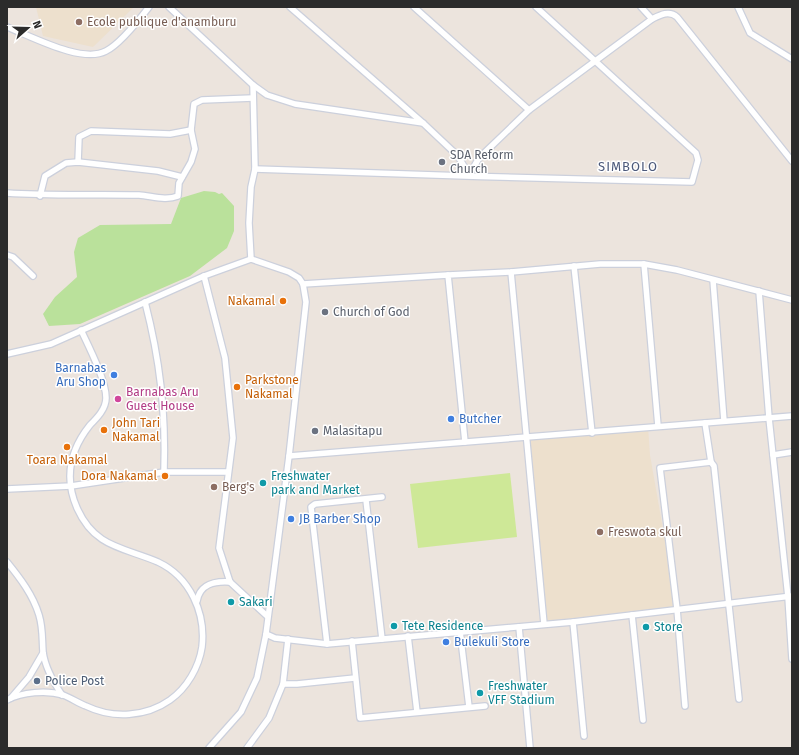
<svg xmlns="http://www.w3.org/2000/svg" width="799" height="755" font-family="'Fira Sans',sans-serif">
	<rect width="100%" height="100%" fill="#ece4dd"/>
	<g fill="#ede0cd">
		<polygon points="36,7 134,7 93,47 43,36"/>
		<polygon points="648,427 650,455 677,609 544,624 528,437"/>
	</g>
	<polygon fill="#bae19b" points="204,191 215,192 219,194 222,193 234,206 234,231 227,248 190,276 80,324 49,326 43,314 55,297 77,277 74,252 78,238 100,225 171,224 181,198"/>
	<polygon fill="#cee897" points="510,473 517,537 418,548 410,484"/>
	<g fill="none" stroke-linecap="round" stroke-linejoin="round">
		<g stroke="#ccd0dc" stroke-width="8">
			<g id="street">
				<polyline points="169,7 253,85 267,95 295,104 423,123"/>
				<polyline points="290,7 423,123 458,156 469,175"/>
				<polyline points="414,7 529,110"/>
				<polyline points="641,7 652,19"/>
				<polyline points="738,7 750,33 792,59"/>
				<path d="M7 27C31 36 82 64 106 51 120 44 139 20 149 7"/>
				<polyline points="78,162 79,137 91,131 170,134 191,130"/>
				<path d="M255 169C401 174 546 179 692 182L698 160 696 153 536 7"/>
				<path d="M469 175 479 158 529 110 652 19C660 15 669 10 677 17L792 161"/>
				<path d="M7 193C51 196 95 194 139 195 152 196 166 201 178 196L179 183 191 162 195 149 191 130 194 104 202 100 253 98"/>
				<polyline points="40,196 45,176 66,163 78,162 158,171 182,177"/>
				<polyline points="7,255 13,257 33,276"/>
				<polyline points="251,259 249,223 251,187 255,169 253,85"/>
				<polyline points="644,264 658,426"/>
				<polyline points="574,266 592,433"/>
				<polyline points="511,272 544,624"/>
				<polyline points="204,276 225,358 233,438 219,548 230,582 267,616"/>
				<polyline points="713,280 724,421"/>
				<polyline points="303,284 448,275"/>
				<polyline points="759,291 769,418 788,597 792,659"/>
				<path d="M145 302C160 360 166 412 164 472H228"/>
				<polyline points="7,354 51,344 204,276 251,259 289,272 299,278 303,284 306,302 289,456 266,634 257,678 241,712 209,748"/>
				<polyline points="705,423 711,462 714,466 739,699"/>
				<polyline points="465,442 448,275 511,272 600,264 644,264 677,270 792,300"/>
				<polyline points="773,455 792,452"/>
				<polyline points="289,456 792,416"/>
				<polyline points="7,489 71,486 164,472"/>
				<polyline points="366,500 382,639"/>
				<path d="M7 562C20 578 33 595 39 615 43 628 42 639 43 652 45 667 54 683 62 695"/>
				<path d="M197 601C200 584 214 581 230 582"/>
				<polyline points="632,615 643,720"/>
				<polyline points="573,622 584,736"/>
				<polyline points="519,627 530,748"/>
				<polyline points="460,631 469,707"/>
				<polyline points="266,634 275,638 327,644 573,622 792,596"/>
				<polyline points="408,636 417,712"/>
				<polyline points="288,639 283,684 297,684 355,678"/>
				<polyline points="352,641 360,718 485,706"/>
				<polyline points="327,644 311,507 315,504 382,497"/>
				<polyline points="11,698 29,677 43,653"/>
				<path d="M7 700C22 692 47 690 63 695 71 698 78 703 86 706 113 719 146 717 170 700 187 688 199 667 202 647 206 613 190 577 158 562 123 547 95 548 77 508 64 478 70 450 90 425 97 418 106 409 106 398 106 380 89 347 81 330"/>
				<polyline points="685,706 677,609 660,468 711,462"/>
				<polyline points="247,748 269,718 283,684"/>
			</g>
		</g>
		<use href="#street" stroke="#fff" stroke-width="5.5"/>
	</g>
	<g fill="#8d6e63" stroke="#fff" stroke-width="1.5">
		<circle cx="79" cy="22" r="4"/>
		<circle cx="214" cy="487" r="4"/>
		<circle cx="600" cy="532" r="4"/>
	</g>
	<g fill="#6b7280" stroke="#fff" stroke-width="1.5">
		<circle cx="442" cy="162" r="4"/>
		<circle cx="325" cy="312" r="4"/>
		<circle cx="315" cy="431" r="4"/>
	</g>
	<g fill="#e8710a" stroke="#fff" stroke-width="1.5">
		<circle cx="283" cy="301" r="4"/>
		<circle cx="237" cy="387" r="4"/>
		<circle cx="104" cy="430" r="4"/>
		<circle cx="67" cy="447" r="4"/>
		<circle cx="165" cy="476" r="4"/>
	</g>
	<g fill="#3f7fe0" stroke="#fff" stroke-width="1.5">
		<circle cx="114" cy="375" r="4"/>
		<circle cx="451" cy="419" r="4"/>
		<circle cx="291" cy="519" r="4"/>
		<circle cx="446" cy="642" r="4"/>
	</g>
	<circle fill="#d1479c" stroke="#fff" stroke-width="1.5" cx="118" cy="399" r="4"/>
	<g fill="#0f9aa8" stroke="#fff" stroke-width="1.5">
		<circle cx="263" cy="483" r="4"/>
		<circle cx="231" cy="602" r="4"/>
		<circle cx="394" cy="626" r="4"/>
		<circle cx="646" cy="627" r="4"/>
		<circle cx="480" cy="693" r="4"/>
	</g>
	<circle fill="#5c6f8a" stroke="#fff" stroke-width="1.5" cx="37" cy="681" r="4"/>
	<g text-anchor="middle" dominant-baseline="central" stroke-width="3" stroke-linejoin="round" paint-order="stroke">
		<g font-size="12" fill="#785e54" stroke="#fff" text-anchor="start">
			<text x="87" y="22">Ecole publique d'anamburu</text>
			<text x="222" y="487">Berg's</text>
			<text x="608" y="532">Freswota skul</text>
		</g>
		<g font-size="12" fill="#5b616d" stroke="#fff" text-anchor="start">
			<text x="450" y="155">SDA Reform<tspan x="450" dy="14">Church</tspan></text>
			<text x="333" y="312">Church of God</text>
			<text x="323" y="431">Malasitapu</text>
		</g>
		<g font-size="12" fill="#c56008" stroke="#fff" text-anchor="end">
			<text x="275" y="301">Nakamal</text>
			<text x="245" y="380" text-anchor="start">Parkstone<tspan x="245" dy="14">Nakamal</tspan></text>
			<text x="112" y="423" text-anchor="start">John Tari<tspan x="112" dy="14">Nakamal</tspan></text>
			<text x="67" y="460" text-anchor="middle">Toara Nakamal</text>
			<text x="157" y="476">Dora Nakamal</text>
		</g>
		<g font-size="12" fill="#366cbe" stroke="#fff" text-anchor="start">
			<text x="106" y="368" text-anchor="end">Barnabas<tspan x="106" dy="14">Aru Shop</tspan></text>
			<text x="459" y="419">Butcher</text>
			<text x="299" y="519">JB Barber Shop</text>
			<text x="454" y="642">Bulekuli Store</text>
		</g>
		<g font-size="12" fill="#b23c85" stroke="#fff" text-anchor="start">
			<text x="126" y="392">Barnabas Aru<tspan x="126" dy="14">Guest House</tspan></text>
		</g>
		<g font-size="12" fill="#0d838f" stroke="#fff" text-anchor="start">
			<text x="271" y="476">Freshwater<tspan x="271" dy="14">park and Market</tspan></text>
			<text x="239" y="602">Sakari</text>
			<text x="402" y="626">Tete Residence</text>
			<text x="654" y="627">Store</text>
			<text x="488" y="686">Freshwater<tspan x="488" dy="14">VFF Stadium</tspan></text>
		</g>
		<g font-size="12" fill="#4e5e75" stroke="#fff" text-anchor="start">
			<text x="45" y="681">Police Post</text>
		</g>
		<g font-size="13" letter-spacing="1" fill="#4c597a" stroke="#fff">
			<text x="628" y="166">SIMBOLO</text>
		</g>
	</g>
	<rect width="799" height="755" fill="none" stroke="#2b2b2b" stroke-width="16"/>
	<g transform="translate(28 28) rotate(70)" stroke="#ffffff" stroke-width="3" paint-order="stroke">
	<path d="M0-3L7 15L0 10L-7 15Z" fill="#2b2b2b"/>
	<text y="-6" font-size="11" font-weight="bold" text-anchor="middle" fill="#2b2b2b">N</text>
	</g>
</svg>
